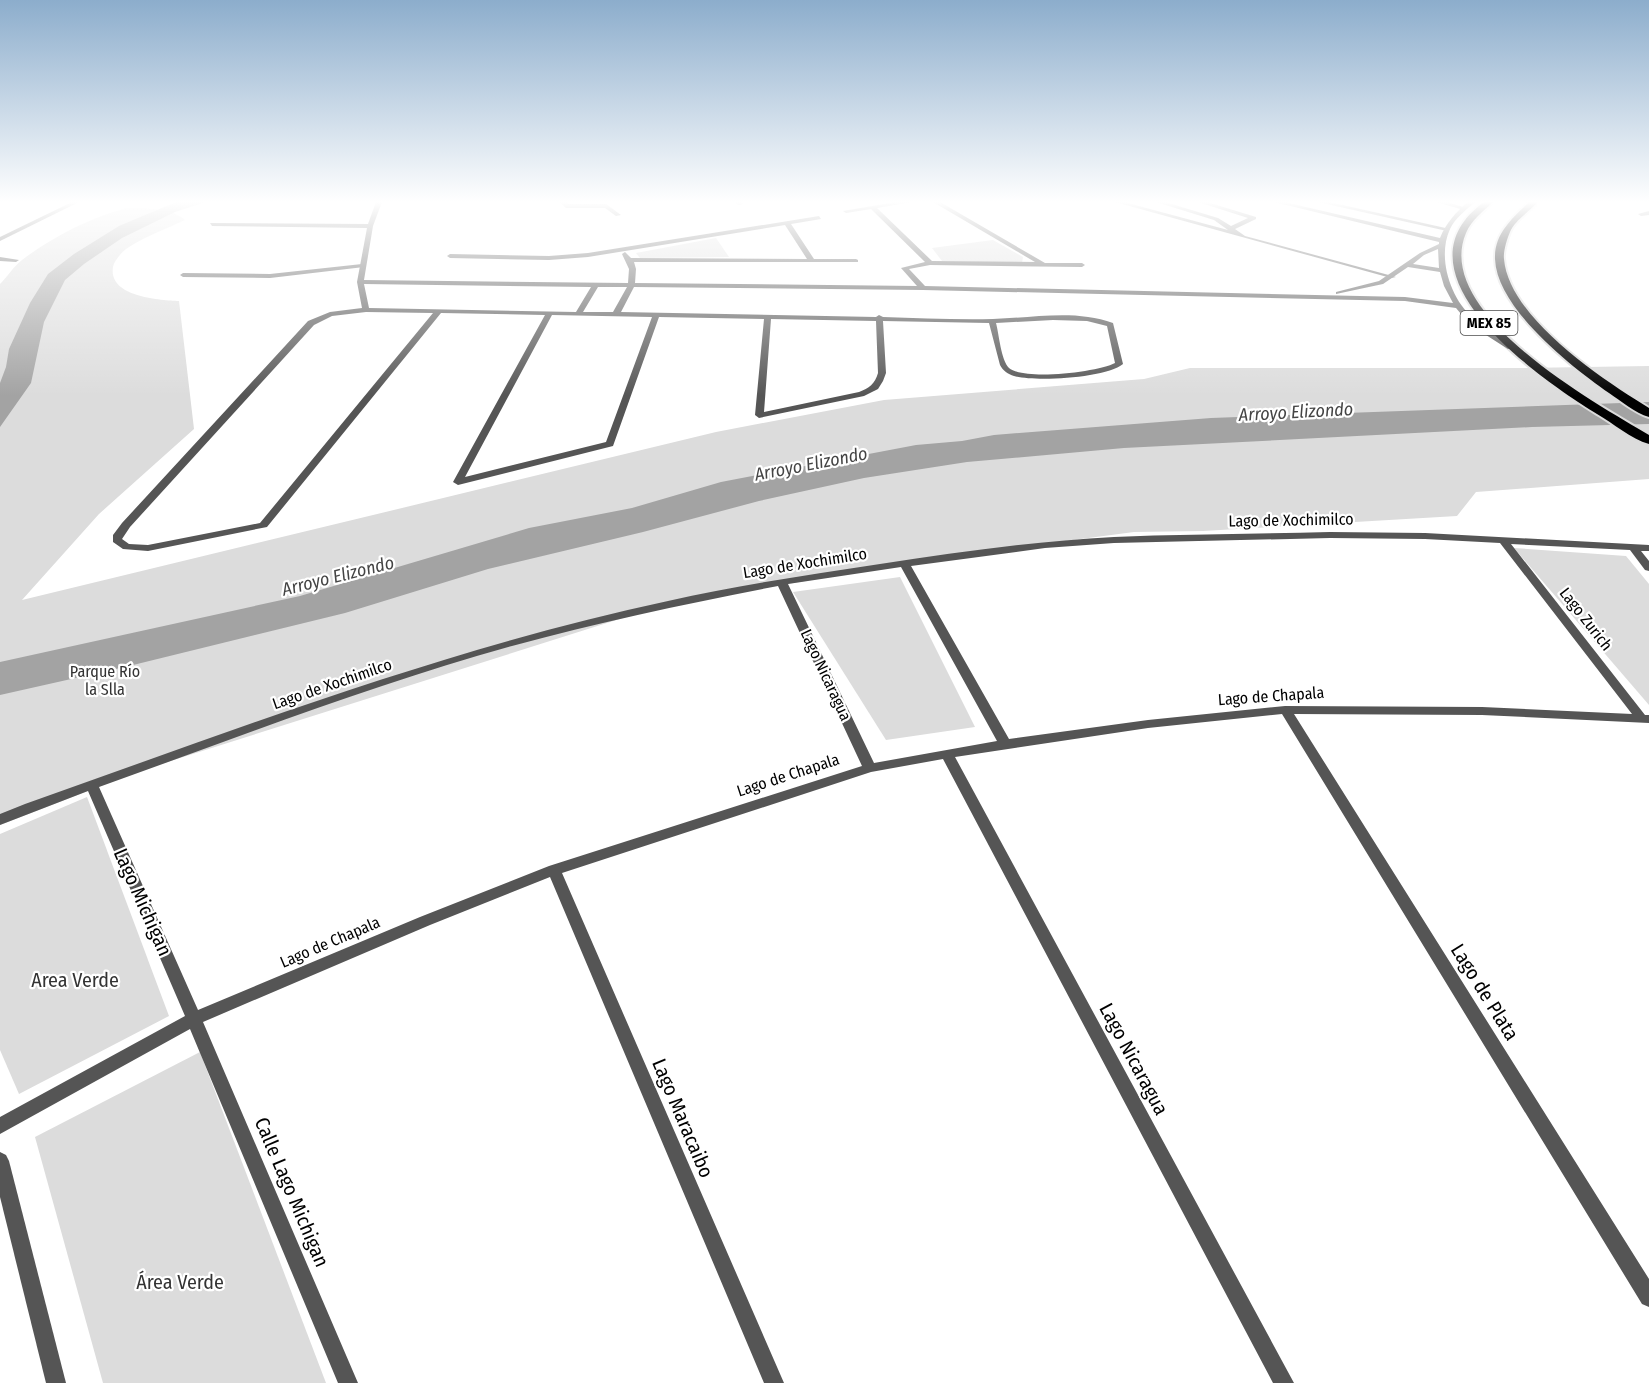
<svg xmlns="http://www.w3.org/2000/svg" width="1649" height="1383" font-family="'Fira Sans Condensed',sans-serif">
	<rect width="100%" height="100%" fill="#fff"/>
	<g fill="#dcdcdc">
		<path d="M126 208C144 209 171 207 185 220 166 229 143 237 126 249 121 253 114 261 113 267 108 297 160 300 179 301L194 429 99 514 22 600 716 432 884 400 1144 379 1190 368H1521L1649 366V479L1476 492 1457 516 1203 531 1134 532 973 553 667 604 142 770 0 825V284C8 276 14 266 22 260 52 237 90 218 126 208Z"/>
		<polygon points="716,238 729,257 640,258 636,253"/>
		<polygon points="993,240 1023,257 1022,263 942,261 932,248"/>
		<polygon points="1514,548 1626,556 1649,584 1649,705"/>
		<polygon points="900,577 975,727 886,740 793,592"/>
		<polygon points="87,797 169,1016 19,1094 0,1050 0,834"/>
		<polygon points="200,1052 326,1383 103,1383 35,1137"/>
	</g>
	<g fill="#a3a3a3">
		<polygon points="176,202 206,202 175,212 122,238 84,264 65,280 44,322 31,383 0,427 0,383 6,367 9,349 30,303 48,274 74,254 119,226"/>
		<polygon points="1649,402 1649,424 1532,427 1124,448 967,462 864,478 759,501 643,532 488,569 345,613 129,666 0,695 0,662 300,596 529,528 632,508 721,482 916,445 962,441 994,435 1211,418"/>
	</g>
	<g fill="none" stroke-linecap="round" stroke-linejoin="round">
		<g stroke="#dbdbdb" stroke-width="4">
			<g id="trunk">
				<path d="M1484 202H1493C1483 212 1472 219 1466 233 1432 313 1595 403 1649 435V444C1631 439 1613 423 1597 414 1540 379 1387 273 1484 202Z"/>
				<path d="M1529 202H1538C1530 211 1514 221 1510 232 1507 239 1503 252 1504 259 1509 318 1603 380 1649 408V417C1635 413 1621 401 1609 393 1572 367 1497 309 1495 259 1494 233 1513 218 1529 202Z"/>
			</g>
		</g>
		<g fill="#555" fill-rule="evenodd">
			<polygon points="560,202 566,202 568,204 606,204 621,215 616,216 605,208 566,208"/>
			<polygon points="735,202 741,202 743,204 738,205"/>
			<polygon points="1115,202 1124,202 1228,230 1214,220 1156,202 1165,202 1218,218 1231,226 1248,218 1198,202 1207,202 1256,217 1256,219 1235,229 1245,236 1396,277 1391,278"/>
			<polygon points="1318,202 1329,202 1450,229 1447,231"/>
			<polygon points="1436,202 1446,202 1467,208 1464,210"/>
			<polygon points="1649,211 1649,215 1641,216 1638,214"/>
			<polygon points="362,264 364,265 364,267 270,278 183,277 180,275 183,273 270,274"/>
		</g>
		<g fill="#555" fill-rule="evenodd">
			<polygon points="72,202 79,202 0,241 0,237"/>
			<path d="M376 202H382L373 226 364 280 628 283 629 269 622 254 625 252 631 258 807 259 785 225 588 257 549 260 450 258 447 256 450 254 549 256 588 253 819 216 821 219 791 224 814 259H856L858 260V262H634L636 269 635 283 917 286 901 268 925 262 871 209 846 213 843 211 896 202H911L877 208 932 261 1035 262 933 202H940L1045 263H1082L1085 265 1082 267 930 265 909 269 925 286 1405 297 1453 303 1444 286 1440 272 1408 267 1383 284 1336 294V292L1379 281 1420 253 1439 244V242L1274 202H1284L1440 238C1446 223 1456 212 1468 202H1475C1466 210 1455 218 1450 229 1437 257 1450 298 1473 318 1485 330 1502 336 1515 347L1508 349C1489 337 1470 326 1456 308L1405 301 923 290 634 287 621 312 876 317 879 315 883 317C919 318 957 320 993 319 1032 318 1075 309 1113 323L1123 364C1106 378 1036 382 1014 376 1008 374 1003 371 1000 365L989 323 883 321 886 373 883 381 878 389 864 396 759 418 755 415 764 319 659 317 613 446 458 485 453 482 545 315 441 313 267 527 148 551 123 549 113 542V535L122 523 308 321 330 312 362 308 357 282 367 228 212 226 210 223 368 224ZM1438 249 1439 268 1413 264 1424 255ZM364 284 591 287 576 312 369 308ZM598 287H627L613 312H583ZM366 312 433 313 260 523 148 545 129 544 122 539 130 527 314 325 332 316ZM552 315 652 317 606 442 465 477ZM771 319 876 321 878 373C875 384 869 388 859 392L764 412ZM1053 320 1087 321 1107 326 1115 363C1098 372 1024 381 1009 368 1001 360 999 334 996 323Z"/>
			<polygon points="0,257 19,260 16,262 0,261"/>
			<path d="M1330 532 1425 533 1649 545V551H1641L1649 561V571L1645 570 1630 550 1511 544 1645 715H1649V723L1482 715 1294 714 1649 1279V1307L1642 1304 1282 714 1148 728 955 757 1294 1383H1273L943 759 871 772 562 873 784 1383H764L550 877 430 925 203 1022 358 1383H338L190 1029 0 1134V1117L185 1016 88 791 0 825V814L25 804C237 729 448 648 668 601 738 585 809 575 880 564 958 552 1036 541 1114 537 1186 534 1258 534 1330 532ZM1330 538 1425 539 1500 543 1632 714 1482 707 1285 706 1148 720 1009 739 911 566 1045 548 1114 543ZM901 567 997 741 874 763 788 584ZM778 586 862 766 549 866 420 917 198 1010 99 787C236 738 372 685 512 646 600 622 689 603 778 586Z"/>
			<polygon points="0,1152 6,1155 9,1161 66,1383 46,1383 0,1197"/>
		</g>
		<use href="#trunk" fill="#000" fill-rule="evenodd"/>
	</g>
	<linearGradient id="sky" x2="0" y2="1"><stop stop-color="#8cadcc"/><stop offset="0.51" stop-color="#fff"/><stop offset="1" stop-color="#fff" stop-opacity="0"/></linearGradient>
	<rect width="1649" height="396" fill="url(#sky)"/>
	<g text-anchor="middle" dominant-baseline="central" stroke-width="4.5" stroke-linejoin="round" paint-order="stroke">
		<rect fill="#fff" stroke="#4c4c4c" stroke-width="1.5" x="1460.5" y="311" width="57" height="24" rx="4.5"/>
		<g font-size="15" font-weight="bold" fill="#000">
			<text x="1489" y="323">MEX 85</text>
		</g>
		<g font-size="16" fill="#000" stroke="#fff">
			<text transform="translate(1291 520) rotate(-1)">Lago de Xochimilco</text>
			<text transform="translate(805 563) rotate(-9)">Lago de Xochimilco</text>
			<text transform="translate(1586 619) rotate(52)">Lago Zurich</text>
			<text transform="translate(826 675) rotate(65)">Lago Nicaragua</text>
			<text transform="translate(332 684) rotate(-19)">Lago de Xochimilco</text>
			<text transform="translate(1271 696) rotate(-4)">Lago de Chapala</text>
			<text transform="translate(788 775) rotate(-18)">Lago de Chapala</text>
			<text transform="translate(330 942) rotate(-23)">Lago de Chapala</text>
		</g>
		<g font-size="16" fill="#333" stroke="#fff">
			<text x="105" y="671">Parque Río<tspan x="105" dy="18">la Slla</tspan></text>
		</g>
		<g font-size="18" font-style="italic" fill="#444" stroke="#fff">
			<text transform="translate(1296 412) rotate(-3)">Arroyo Elizondo</text>
			<text transform="translate(811 464) rotate(-11)">Arroyo Elizondo</text>
			<text transform="translate(338 576) rotate(-14)">Arroyo Elizondo</text>
		</g>
		<g font-size="20" fill="#000" stroke="#fff">
			<text transform="translate(143 902) rotate(66)">Lago Michigan</text>
			<text transform="translate(1485 992) rotate(58)">Lago de Plata</text>
			<text transform="translate(1134 1059) rotate(62)">Lago Nicaragua</text>
			<text transform="translate(683 1118) rotate(67)">Lago Maracaibo</text>
			<text transform="translate(292 1192) rotate(67)">Calle Lago Michigan</text>
		</g>
		<g font-size="20" fill="#333" stroke="#fff">
			<text x="75" y="980">Area Verde</text>
			<text x="180" y="1282">Área Verde</text>
		</g>
	</g>
</svg>
